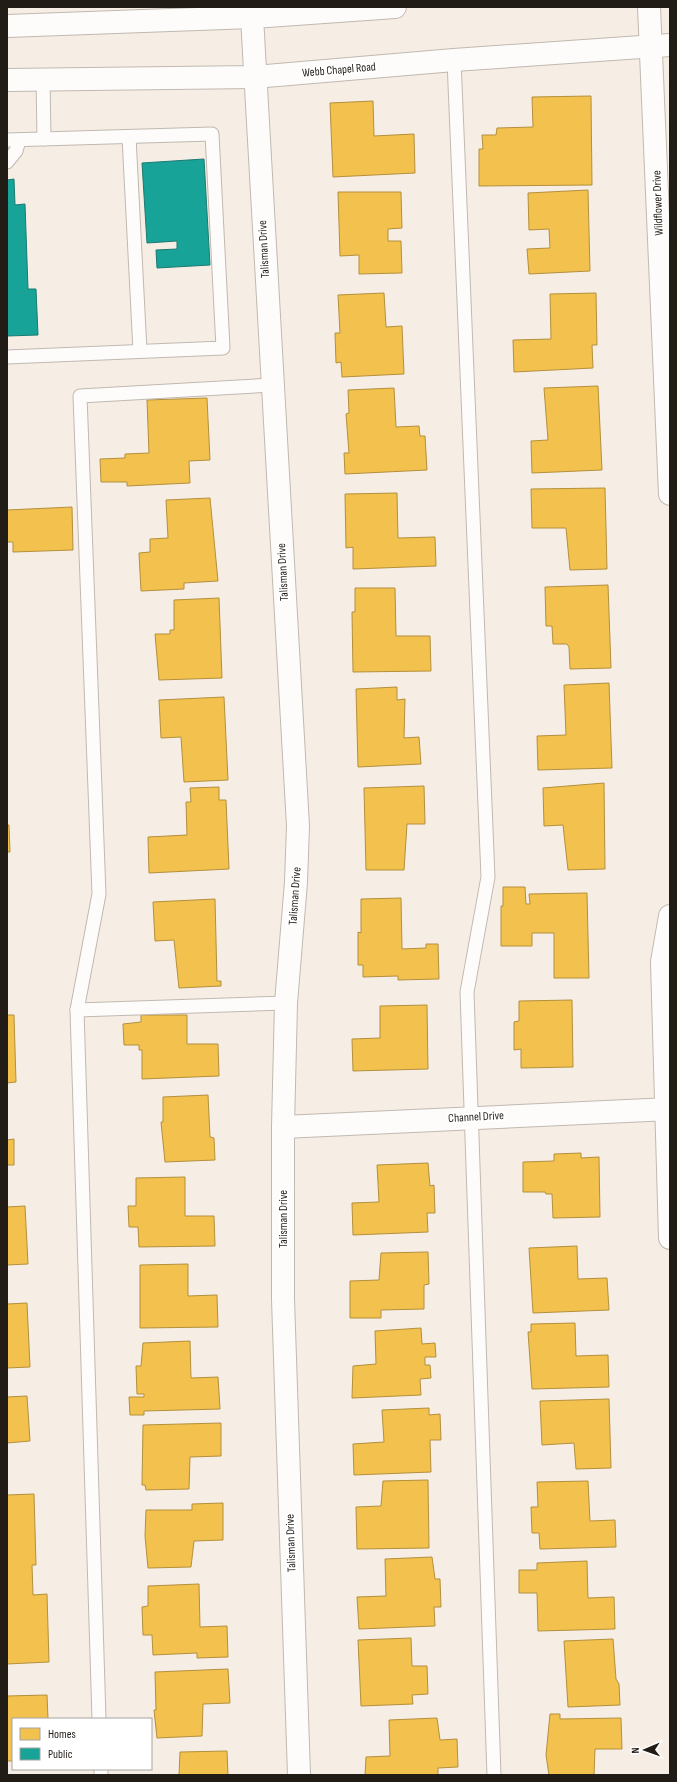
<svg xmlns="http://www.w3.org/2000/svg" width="677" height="1782" font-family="'Sofia Sans Condensed',sans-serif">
	<rect width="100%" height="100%" fill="#f6ede4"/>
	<g fill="#f2c14e" stroke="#b4903d">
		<polygon points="591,96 592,185 479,186 479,149 483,149 482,135 496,135 497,128 533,127 532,97"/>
		<polygon points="373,101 374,136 414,134 415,173 333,177 330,103"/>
		<polygon points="588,190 590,271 529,274 527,249 550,248 549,229 529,230 528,193"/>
		<polygon points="338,192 401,192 402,228 388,229 388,241 401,241 402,273 359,274 359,255 340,256"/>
		<polygon points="384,293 386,327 402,326 404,374 342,377 341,362 336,363 335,333 340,333 338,295"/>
		<polygon points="596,293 597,345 592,345 593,368 514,372 513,340 551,339 550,294"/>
		<polygon points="598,386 602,470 532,473 531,441 548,440 544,388"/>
		<polygon points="394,388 396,427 419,426 420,436 425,436 427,470 345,474 344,453 349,453 346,414 349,413 348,390"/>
		<polygon points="207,398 210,460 189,461 190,483 127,486 127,482 101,482 100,459 125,458 125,454 149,453 147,400"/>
		<polygon points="605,488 607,569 570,570 566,528 532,528 531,489"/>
		<polygon points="397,493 398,538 435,537 436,566 353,569 353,547 346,548 345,494"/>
		<polygon points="210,498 218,581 184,583 184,589 141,591 139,553 150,552 150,539 168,538 166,500"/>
		<polygon points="72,507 73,550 13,552 13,542 7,542 7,510"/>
		<polygon points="608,585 611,668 570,669 569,647 567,644 553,644 552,626 546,626 545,587"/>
		<polygon points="355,588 395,588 396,636 430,636 431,671 353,672 352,612 355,612"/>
		<polygon points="219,598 222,678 159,680 155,634 170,634 170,630 174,630 174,600"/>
		<polygon points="609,683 612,768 538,770 537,736 566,735 564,685"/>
		<polygon points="397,687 397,700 405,699 404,738 419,737 421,764 358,767 356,689"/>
		<polygon points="224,697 228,780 184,782 181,737 161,738 159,700"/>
		<polygon points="604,783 605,869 568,870 563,825 544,826 543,788"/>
		<polygon points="424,786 425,824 407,824 404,870 366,870 364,788"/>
		<polygon points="219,787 219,800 226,800 229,869 149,873 148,837 187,835 186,802 191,802 190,788"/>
		<polygon points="7,825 9,825 10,852 7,852"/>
		<polygon points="503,887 525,887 526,904 530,904 529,894 587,893 589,978 554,978 554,933 532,933 532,946 501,946 501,906 503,906"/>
		<polygon points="401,898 402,949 426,948 426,944 438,944 439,979 398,980 398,976 363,977 363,965 358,965 358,932 361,933 361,899"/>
		<polygon points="215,899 217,981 221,981 221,986 179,988 174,940 155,941 153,902"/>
		<polygon points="572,1000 573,1067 521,1068 521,1049 514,1050 514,1022 519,1021 519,1001"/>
		<polygon points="427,1005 428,1069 353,1071 352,1039 380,1038 380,1006"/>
		<polygon points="7,1015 14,1015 16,1082 7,1083"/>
		<polygon points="141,1015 187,1015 187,1044 218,1044 219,1076 142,1079 142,1050 139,1050 139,1045 124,1045 123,1024 141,1022"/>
		<polygon points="208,1095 210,1137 214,1138 215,1160 165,1162 161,1122 163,1122 163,1097"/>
		<polygon points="14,1139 14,1165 7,1165 7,1140"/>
		<polygon points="581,1153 581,1158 599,1157 600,1217 553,1218 552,1194 546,1194 545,1192 523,1192 523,1162 554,1161 554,1154"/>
		<polygon points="428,1163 430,1186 434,1185 435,1213 427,1213 428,1232 353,1235 352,1203 379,1202 377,1165"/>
		<polygon points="185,1177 185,1216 214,1216 215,1246 139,1247 138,1227 129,1227 128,1206 136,1206 136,1178"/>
		<polygon points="25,1206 28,1264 7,1265 7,1207"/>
		<polygon points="577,1246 578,1279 607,1278 609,1310 533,1313 529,1248"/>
		<polygon points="428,1252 429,1284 424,1285 424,1309 381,1310 381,1318 350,1318 350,1281 379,1280 381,1253"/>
		<polygon points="188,1264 188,1296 217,1295 218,1327 140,1328 140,1265"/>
		<polygon points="27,1303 30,1367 7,1368 7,1304"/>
		<polygon points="575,1323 576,1356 608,1355 609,1387 532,1389 528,1332 531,1332 531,1324"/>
		<polygon points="421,1328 422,1344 435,1343 436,1357 425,1357 425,1365 430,1365 431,1378 420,1379 421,1395 352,1398 353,1366 376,1364 375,1331"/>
		<polygon points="190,1341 191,1378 218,1377 220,1409 144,1411 144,1415 130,1415 129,1397 144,1397 144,1394 137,1394 136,1366 141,1366 143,1343"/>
		<polygon points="27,1396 30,1441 7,1443 7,1397"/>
		<polygon points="609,1399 611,1468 576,1469 574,1443 542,1445 540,1401"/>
		<polygon points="429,1408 429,1415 440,1414 441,1440 430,1440 431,1472 354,1475 353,1444 384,1442 382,1410"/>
		<polygon points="221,1423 221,1456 190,1457 189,1489 146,1490 145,1485 142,1485 143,1425"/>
		<polygon points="428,1480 429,1548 357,1549 356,1507 381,1506 383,1481"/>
		<polygon points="588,1481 590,1521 615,1520 616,1547 540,1549 539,1533 532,1533 531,1507 538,1507 537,1482"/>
		<polygon points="34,1494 36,1565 32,1565 33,1595 47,1594 49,1662 7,1664 7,1495"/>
		<polygon points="223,1503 223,1540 194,1541 191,1567 148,1568 145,1536 146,1510 192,1510 192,1504"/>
		<polygon points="432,1557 435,1579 440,1579 441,1607 434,1607 435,1626 359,1629 357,1597 386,1596 385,1559"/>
		<polygon points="587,1561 588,1598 614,1597 615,1629 538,1631 537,1593 519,1593 519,1570 537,1570 537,1563"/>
		<polygon points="199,1584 200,1627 227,1626 228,1657 197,1658 197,1653 153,1655 152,1635 143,1635 142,1607 148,1606 148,1586"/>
		<polygon points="411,1638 412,1666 427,1666 428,1694 412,1695 413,1704 361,1706 358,1640"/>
		<polygon points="613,1639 616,1679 619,1684 620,1705 568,1707 564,1641"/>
		<polygon points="228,1669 230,1703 203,1704 202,1736 157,1738 154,1710 156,1710 155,1672"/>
		<polygon points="47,1695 48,1719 13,1719 13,1761 7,1761 7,1696"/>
		<polygon points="550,1714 560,1714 560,1719 621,1718 622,1749 595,1749 594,1775 549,1775 546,1755"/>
		<polygon points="437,1718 440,1740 457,1739 458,1767 438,1768 438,1775 365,1775 366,1757 390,1756 389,1720"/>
		<polygon points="227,1751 228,1775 179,1775 180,1752"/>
	</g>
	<g fill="#17a398" stroke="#1a7a71">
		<polygon points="204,159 210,265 157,268 156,250 177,249 177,241 147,243 142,163"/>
		<polygon points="14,179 15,205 25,204 28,289 36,289 38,335 7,336 7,180"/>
	</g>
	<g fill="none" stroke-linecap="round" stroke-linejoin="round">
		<g stroke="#c0b9b1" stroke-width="15">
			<g id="service">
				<polyline points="454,60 488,877 467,992 494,1775"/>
				<polyline points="43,79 44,139"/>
				<polyline points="129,137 140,351"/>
				<polyline points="7,140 212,134 223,348 7,357"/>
				<polyline points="7,162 16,151 19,140"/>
				<polyline points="77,1010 286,1003"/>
				<polyline points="99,1719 77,1010 99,894 80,396 272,385"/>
				<polyline points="101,1769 101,1775"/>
			</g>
		</g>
		<g stroke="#c0b9b1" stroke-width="24">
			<g id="minor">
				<polyline points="649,7 670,494"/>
				<polyline points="252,17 298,826 296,882 286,1003 283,1127 283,1299 299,1775"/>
				<polyline points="670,916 662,962 670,1238"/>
				<polyline points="283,1127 670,1109"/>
			</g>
		</g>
		<g stroke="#c0b9b1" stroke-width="24">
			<g id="secondary">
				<polyline points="7,26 252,17 395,7"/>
				<polyline points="7,80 254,77 454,60 670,45"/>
			</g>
		</g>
		<use href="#service" stroke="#fefcfb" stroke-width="13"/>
		<use href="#minor" stroke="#fefcfb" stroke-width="22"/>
		<use href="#secondary" stroke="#fefcfb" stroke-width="22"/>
	</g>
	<g text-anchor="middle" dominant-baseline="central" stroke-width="4" stroke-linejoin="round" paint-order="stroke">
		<g font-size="12" fill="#221c16" stroke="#fff">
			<text transform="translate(339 70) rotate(-5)">Webb Chapel Road</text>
			<text transform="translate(658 203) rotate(-92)">Wildflower Drive</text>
			<text transform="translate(264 249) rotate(-93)">Talisman Drive</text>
			<text transform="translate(283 572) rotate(-93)">Talisman Drive</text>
			<text transform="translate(295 896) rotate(-86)">Talisman Drive</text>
			<text transform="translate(476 1117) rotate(-3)">Channel Drive</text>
			<text transform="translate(283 1219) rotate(-90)">Talisman Drive</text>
			<text transform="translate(291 1543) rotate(-92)">Talisman Drive</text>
		</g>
	</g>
	<rect width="677" height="1782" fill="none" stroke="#221c16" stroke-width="16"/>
	<rect x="12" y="1718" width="140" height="52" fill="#ffffff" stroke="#a7a4a2"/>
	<rect x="20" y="1728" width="20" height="12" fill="#f2c14e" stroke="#a7a4a2"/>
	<text x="48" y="1738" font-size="12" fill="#221c16">Homes</text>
	<rect x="20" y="1748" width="20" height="12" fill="#17a398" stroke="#a7a4a2"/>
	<text x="48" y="1758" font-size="12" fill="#221c16">Public</text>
	<g transform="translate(645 1750) rotate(268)" stroke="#ffffff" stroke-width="3" paint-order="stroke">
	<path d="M0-3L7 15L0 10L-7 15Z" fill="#221c16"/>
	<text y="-6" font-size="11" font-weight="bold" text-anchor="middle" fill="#221c16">N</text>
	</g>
</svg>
